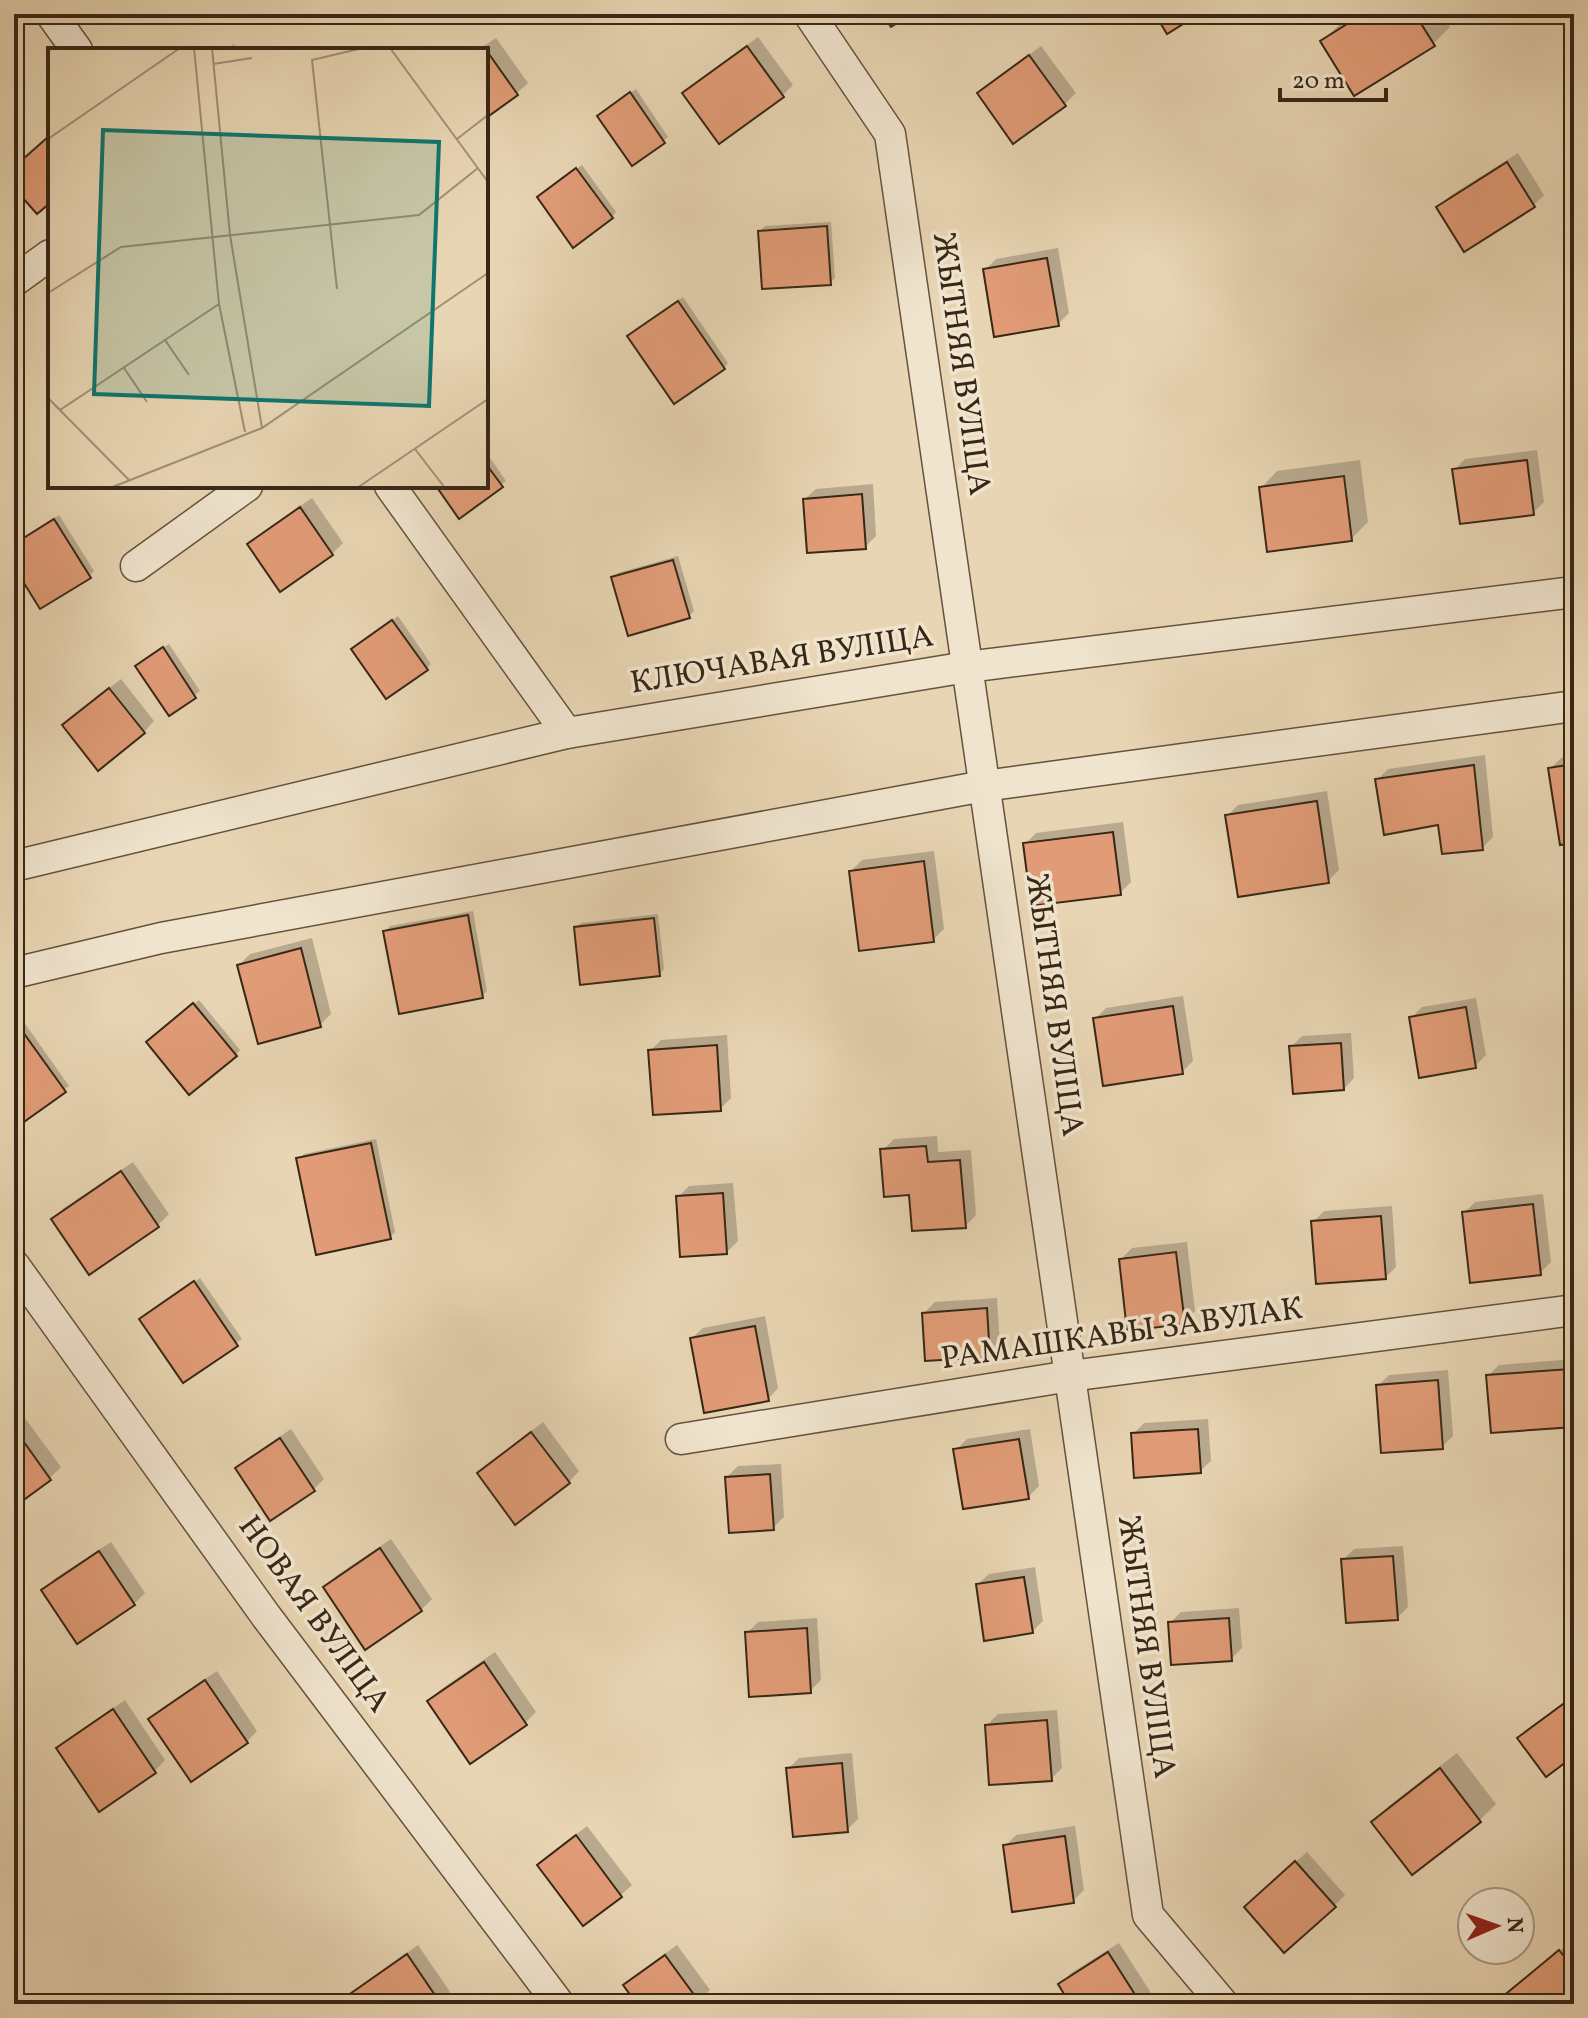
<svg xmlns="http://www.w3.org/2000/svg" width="1588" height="2018" font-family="Vollkorn,serif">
	<rect width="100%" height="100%" fill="#e8d5b3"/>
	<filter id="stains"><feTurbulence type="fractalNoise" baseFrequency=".0025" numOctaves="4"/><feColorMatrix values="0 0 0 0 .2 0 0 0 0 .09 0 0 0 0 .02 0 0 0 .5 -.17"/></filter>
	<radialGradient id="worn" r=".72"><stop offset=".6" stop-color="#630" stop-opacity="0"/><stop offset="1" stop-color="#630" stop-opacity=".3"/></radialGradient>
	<g fill="#0003">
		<polygon points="1356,14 1442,14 1450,27 1433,44 1322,41 1339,25"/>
		<polygon points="758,37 793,85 782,96 685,93 696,83"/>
		<polygon points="496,38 528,83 517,93 486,116 486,50 478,50"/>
		<polygon points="234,44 238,50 225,50"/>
		<polygon points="1041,46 1076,93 1065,104 1014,141 979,94 990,83"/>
		<polygon points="636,89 668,137 663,141 604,111"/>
		<polygon points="1518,153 1544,195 1533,206 1439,207 1450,196"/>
		<polygon points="582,165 616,212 612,217 544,193"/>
		<polygon points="831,222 835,278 830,283 760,231 765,226"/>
		<polygon points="1058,248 1069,313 1058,324 985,270 996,259"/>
		<polygon points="683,297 728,363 724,368 634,331"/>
		<polygon points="1537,450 1544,502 1533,513 1454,470 1465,459"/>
		<polygon points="486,452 506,481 460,516 438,486 486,486"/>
		<polygon points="1360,460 1368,522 1351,539 1261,488 1277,471"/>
		<polygon points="873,484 876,536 865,547 805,499 816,489"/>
		<polygon points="312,498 343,543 332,554 249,544 260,534"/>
		<polygon points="59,515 94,571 89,576 14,563 14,544"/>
		<polygon points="678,556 694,611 689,616 613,578 618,573"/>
		<polygon points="398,616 431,664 427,668 359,645"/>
		<polygon points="169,644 200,691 170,713 143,661"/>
		<polygon points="121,679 154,721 144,732 76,714"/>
		<polygon points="1485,755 1493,837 1482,848 1440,823 1377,780 1388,769"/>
		<polygon points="1574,756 1574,841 1550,769 1561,758"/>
		<polygon points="1327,791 1339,870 1328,881 1227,816 1238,805"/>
		<polygon points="1123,822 1131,882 1120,893 1025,844 1036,833"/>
		<polygon points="934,851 944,929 933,940 851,871 862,860"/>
		<polygon points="473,911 487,991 482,996 386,931 390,926"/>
		<polygon points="658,914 664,969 659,974 576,928 581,923"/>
		<polygon points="312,938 331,1014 320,1025 239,965 250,954"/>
		<polygon points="1183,996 1193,1061 1182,1072 1095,1019 1106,1008"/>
		<polygon points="1476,998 1486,1055 1475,1066 1411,1018 1422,1007"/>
		<polygon points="199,1000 240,1050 236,1055 153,1038"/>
		<polygon points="21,1018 69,1086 14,1125 14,1023"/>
		<polygon points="1351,1033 1354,1078 1344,1089 1291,1047 1302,1036"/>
		<polygon points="727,1035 731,1098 720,1109 650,1051 661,1040"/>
		<polygon points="937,1136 938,1152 971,1150 976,1215 965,1226 911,1193 883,1150 894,1139"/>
		<polygon points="376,1139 395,1232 390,1237 299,1159 304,1154"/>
		<polygon points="133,1162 169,1214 158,1225 90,1272 53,1219 64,1208"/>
		<polygon points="733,1183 738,1241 727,1252 678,1197 689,1186"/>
		<polygon points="1543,1194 1551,1262 1540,1273 1464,1213 1475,1202"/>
		<polygon points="1392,1206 1396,1267 1385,1278 1313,1222 1324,1211"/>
		<polygon points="1187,1242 1195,1311 1184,1322 1121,1259 1132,1248"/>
		<polygon points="200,1278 242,1339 183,1380 147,1314"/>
		<polygon points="997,1298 1000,1344 989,1355 924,1313 935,1302"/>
		<polygon points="765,1316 778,1388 768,1399 692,1338 703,1328"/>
		<polygon points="1574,1359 1573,1425 1488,1376 1499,1365"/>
		<polygon points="1448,1370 1453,1436 1442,1447 1378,1386 1389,1375"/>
		<polygon points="19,1410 61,1467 50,1478 14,1504 14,1414"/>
		<polygon points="1208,1419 1211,1461 1200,1471 1133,1434 1144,1423"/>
		<polygon points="543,1422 579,1471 569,1482 479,1474 490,1463"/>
		<polygon points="291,1429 324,1479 313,1490 237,1468 248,1458"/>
		<polygon points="1030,1429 1039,1486 1028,1497 956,1450 967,1439"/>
		<polygon points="781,1464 784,1517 773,1528 727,1477 738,1466"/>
		<polygon points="391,1539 432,1599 421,1610 325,1587 336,1576"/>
		<polygon points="111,1542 145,1593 134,1604 44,1590 54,1579"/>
		<polygon points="1403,1546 1408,1607 1397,1618 1343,1560 1354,1549"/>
		<polygon points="1035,1567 1043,1621 1032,1632 978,1584 989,1574"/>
		<polygon points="1239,1608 1242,1648 1231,1659 1170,1623 1181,1612"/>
		<polygon points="817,1618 821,1680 810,1691 747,1633 758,1622"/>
		<polygon points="495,1652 536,1712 525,1723 429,1701 440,1690"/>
		<polygon points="217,1671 257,1731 247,1742 151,1719 162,1708"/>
		<polygon points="125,1700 165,1760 155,1771 59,1749 69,1738"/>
		<polygon points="1057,1710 1062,1768 1051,1779 987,1725 998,1714"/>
		<polygon points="852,1753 858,1819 847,1830 788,1769 799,1758"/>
		<polygon points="1457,1753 1496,1804 1479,1821 1374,1822 1390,1805"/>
		<polygon points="587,1826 632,1885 621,1895 539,1865 550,1854"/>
		<polygon points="1075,1826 1084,1890 1073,1901 1005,1846 1016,1835"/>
		<polygon points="1307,1852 1345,1895 1334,1906 1257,1896"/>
		<polygon points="1571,1941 1574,1944 1574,2004 1518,2004 1509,1993"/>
		<polygon points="1119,1943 1151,1993 1140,2004 1073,2004 1060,1984 1071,1973"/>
		<polygon points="418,1945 450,1992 440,2002 437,2004 340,2004 350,1993"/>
		<polygon points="677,1945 710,1990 695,2004 640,2004 626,1985 637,1974"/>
	</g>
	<g fill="#e19c77" stroke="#382716" stroke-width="2">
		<polygon points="882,14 911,14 891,27"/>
		<polygon points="1155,14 1199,14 1167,34"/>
		<polygon points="1363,14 1415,14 1435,46 1354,96 1320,41"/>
		<polygon points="747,46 784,97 719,144 682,93"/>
		<polygon points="484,47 518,95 486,118 486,50 479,50"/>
		<polygon points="1029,55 1066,106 1013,144 977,93"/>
		<polygon points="630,92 665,143 632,166 597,116"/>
		<polygon points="48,137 50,140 50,203 37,214 14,188 14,167"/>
		<polygon points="1507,162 1535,207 1464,252 1436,207"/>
		<polygon points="576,168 613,218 573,248 537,197"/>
		<polygon points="827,226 831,285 762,289 758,231"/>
		<polygon points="1047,258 1059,326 994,337 983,269"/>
		<polygon points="678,301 725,369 674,404 627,336"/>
		<polygon points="1527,460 1534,515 1460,524 1452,469"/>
		<polygon points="486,464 503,487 459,519 436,486 486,486"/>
		<polygon points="1344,476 1352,541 1267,552 1259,487"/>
		<polygon points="862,494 866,549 807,553 803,499"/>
		<polygon points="300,507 333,555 280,592 247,544"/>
		<polygon points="54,519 91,578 40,609 14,567 14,544"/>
		<polygon points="673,560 690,618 628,636 611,577"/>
		<polygon points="392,620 428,670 386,699 351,649"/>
		<polygon points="163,647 196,698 169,716 135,666"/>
		<polygon points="109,688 145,733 98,771 62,725"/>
		<polygon points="1574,764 1574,843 1560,845 1548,768"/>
		<polygon points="1474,765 1483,850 1442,854 1438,825 1384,835 1375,779"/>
		<polygon points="1317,801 1329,883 1238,897 1225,815"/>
		<polygon points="1113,832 1121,895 1031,906 1023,843"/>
		<polygon points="924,861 934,942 859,951 849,871"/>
		<polygon points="468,915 483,998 399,1014 383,931"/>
		<polygon points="654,918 660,976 580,985 574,927"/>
		<polygon points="301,948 321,1027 258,1044 237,965"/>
		<polygon points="193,1003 237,1056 189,1095 146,1042"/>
		<polygon points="1173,1006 1183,1074 1103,1086 1093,1018"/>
		<polygon points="1466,1007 1476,1068 1419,1078 1409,1017"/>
		<polygon points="15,1021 66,1092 14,1129 14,1022"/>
		<polygon points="1341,1043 1344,1090 1293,1094 1289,1046"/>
		<polygon points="717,1045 721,1111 653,1115 648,1050"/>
		<polygon points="371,1143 391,1239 316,1255 296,1158"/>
		<polygon points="926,1146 928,1162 960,1160 966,1228 912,1231 909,1195 884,1197 880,1149"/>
		<polygon points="121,1171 159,1227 89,1275 51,1219"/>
		<polygon points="723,1193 727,1254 680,1257 676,1196"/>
		<polygon points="1533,1204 1541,1275 1470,1283 1462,1212"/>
		<polygon points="1381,1216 1386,1279 1316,1284 1311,1221"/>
		<polygon points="1176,1252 1185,1324 1127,1331 1119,1259"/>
		<polygon points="194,1281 238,1346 183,1383 139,1319"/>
		<polygon points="987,1308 990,1357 925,1361 922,1313"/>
		<polygon points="755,1326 769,1401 704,1413 690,1338"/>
		<polygon points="1570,1369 1574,1427 1491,1433 1486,1375"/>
		<polygon points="1438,1380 1443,1449 1381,1453 1376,1385"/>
		<polygon points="14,1428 51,1480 14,1507"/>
		<polygon points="1198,1429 1201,1473 1134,1478 1131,1433"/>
		<polygon points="531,1432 570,1483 515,1525 477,1473"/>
		<polygon points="280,1438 315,1491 270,1521 235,1468"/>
		<polygon points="1019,1439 1029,1499 963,1509 953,1449"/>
		<polygon points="770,1474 774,1530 729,1533 725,1477"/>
		<polygon points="380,1548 422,1611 365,1650 323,1587"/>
		<polygon points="99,1551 135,1605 77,1644 41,1590"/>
		<polygon points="1393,1556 1398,1620 1346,1623 1341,1559"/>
		<polygon points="1024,1577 1033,1633 984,1641 976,1584"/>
		<polygon points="1229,1618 1232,1661 1171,1665 1168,1622"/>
		<polygon points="807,1628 811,1693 749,1697 745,1632"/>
		<polygon points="484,1662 527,1725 470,1764 427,1701"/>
		<polygon points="205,1680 248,1743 191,1782 148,1719"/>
		<polygon points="1574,1696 1574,1756 1546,1777 1517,1738"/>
		<polygon points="113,1709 156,1773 99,1812 56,1748"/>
		<polygon points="1047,1720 1052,1781 989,1785 985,1725"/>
		<polygon points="842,1763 848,1832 793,1837 786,1768"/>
		<polygon points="1440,1768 1481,1822 1412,1875 1371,1822"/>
		<polygon points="576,1835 622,1897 583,1926 537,1865"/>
		<polygon points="1065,1836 1074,1903 1012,1912 1003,1845"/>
		<polygon points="1295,1861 1336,1907 1284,1953 1244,1907"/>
		<polygon points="1559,1950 1574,1969 1574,2004 1516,2004 1507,1993"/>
		<polygon points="1108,1952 1141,2004 1070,2004 1058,1984"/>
		<polygon points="407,1954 441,2004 337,2004 337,2003"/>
		<polygon points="665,1955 700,2003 698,2004 637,2004 623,1985"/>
	</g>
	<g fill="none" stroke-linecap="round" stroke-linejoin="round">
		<g stroke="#64523d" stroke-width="33">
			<g id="street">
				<polyline points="51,14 77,50"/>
				<polyline points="809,14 890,134 1148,1915 1223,2004"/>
				<polyline points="14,281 50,255"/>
				<polyline points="390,486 567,733"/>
				<polyline points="136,566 247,486"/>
				<polyline points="14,866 567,733 967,667 1574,592"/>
				<polyline points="14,973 161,938 984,786 1574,706"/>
				<polyline points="14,1265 266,1616 559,2004"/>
				<polyline points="681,1439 1070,1376 1574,1310"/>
			</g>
		</g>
		<use href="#street" stroke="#f0e4ce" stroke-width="30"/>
	</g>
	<g text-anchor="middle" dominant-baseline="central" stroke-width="7" stroke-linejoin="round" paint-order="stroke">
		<g font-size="32" fill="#382716" stroke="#f0e4ce">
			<text transform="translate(960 364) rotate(82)">ЖЫТНЯЯ ВУЛІЦА</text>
			<text transform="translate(782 661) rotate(-9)">КЛЮЧАВАЯ ВУЛІЦА</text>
			<text transform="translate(1053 1005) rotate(82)">ЖЫТНЯЯ ВУЛІЦА</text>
			<text transform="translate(1122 1335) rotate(-8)">РАМАШКАВЫ ЗАВУЛАК</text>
			<text transform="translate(313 1615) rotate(54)">НОВАЯ ВУЛІЦА</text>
			<text transform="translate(1145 1647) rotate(82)">ЖЫТНЯЯ ВУЛІЦА</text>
		</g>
	</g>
	<g transform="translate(48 48)">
		<rect width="440" height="440" fill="#e8d5b3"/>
		<path fill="none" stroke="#a28f74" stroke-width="2" d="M146 0 171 256 197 384M164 0 182 187 214 380M342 0 440 134M165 16 204 10M0 91 132 0M409 91 440 67M289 241 264 12 315 0M0 245 73 199 371 167 430 120M117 292 141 327M76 320 99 354M0 350 81 432M12 362 171 256M367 401 397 440M62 440 214 380 440 225M309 440 440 351"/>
		<path fill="#0f766e" fill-opacity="0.15" stroke="#0f766e" stroke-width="4" d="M55 82 391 94 381 358 46 346Z"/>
		<rect width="440" height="440" fill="none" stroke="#382716" stroke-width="4"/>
	</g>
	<rect width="1588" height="2018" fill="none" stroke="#e8d5b3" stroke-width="48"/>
	<rect x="16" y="16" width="1556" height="1986" fill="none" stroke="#382716" stroke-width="4"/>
	<rect x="24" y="24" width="1540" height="1970" fill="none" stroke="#382716" stroke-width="2"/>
	<g transform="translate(1496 1926) rotate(88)"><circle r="38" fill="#f0e4ce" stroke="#a69884" stroke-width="2"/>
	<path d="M0-6L14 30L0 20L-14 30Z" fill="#8f2418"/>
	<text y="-12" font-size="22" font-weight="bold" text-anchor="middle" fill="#382716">N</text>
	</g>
	<path d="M1280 88v12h106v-12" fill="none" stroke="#382716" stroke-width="4"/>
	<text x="1292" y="88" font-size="24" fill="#382716" stroke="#f0e4ce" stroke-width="6" paint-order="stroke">20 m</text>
	<rect width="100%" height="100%" filter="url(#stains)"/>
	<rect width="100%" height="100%" fill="url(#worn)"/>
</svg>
